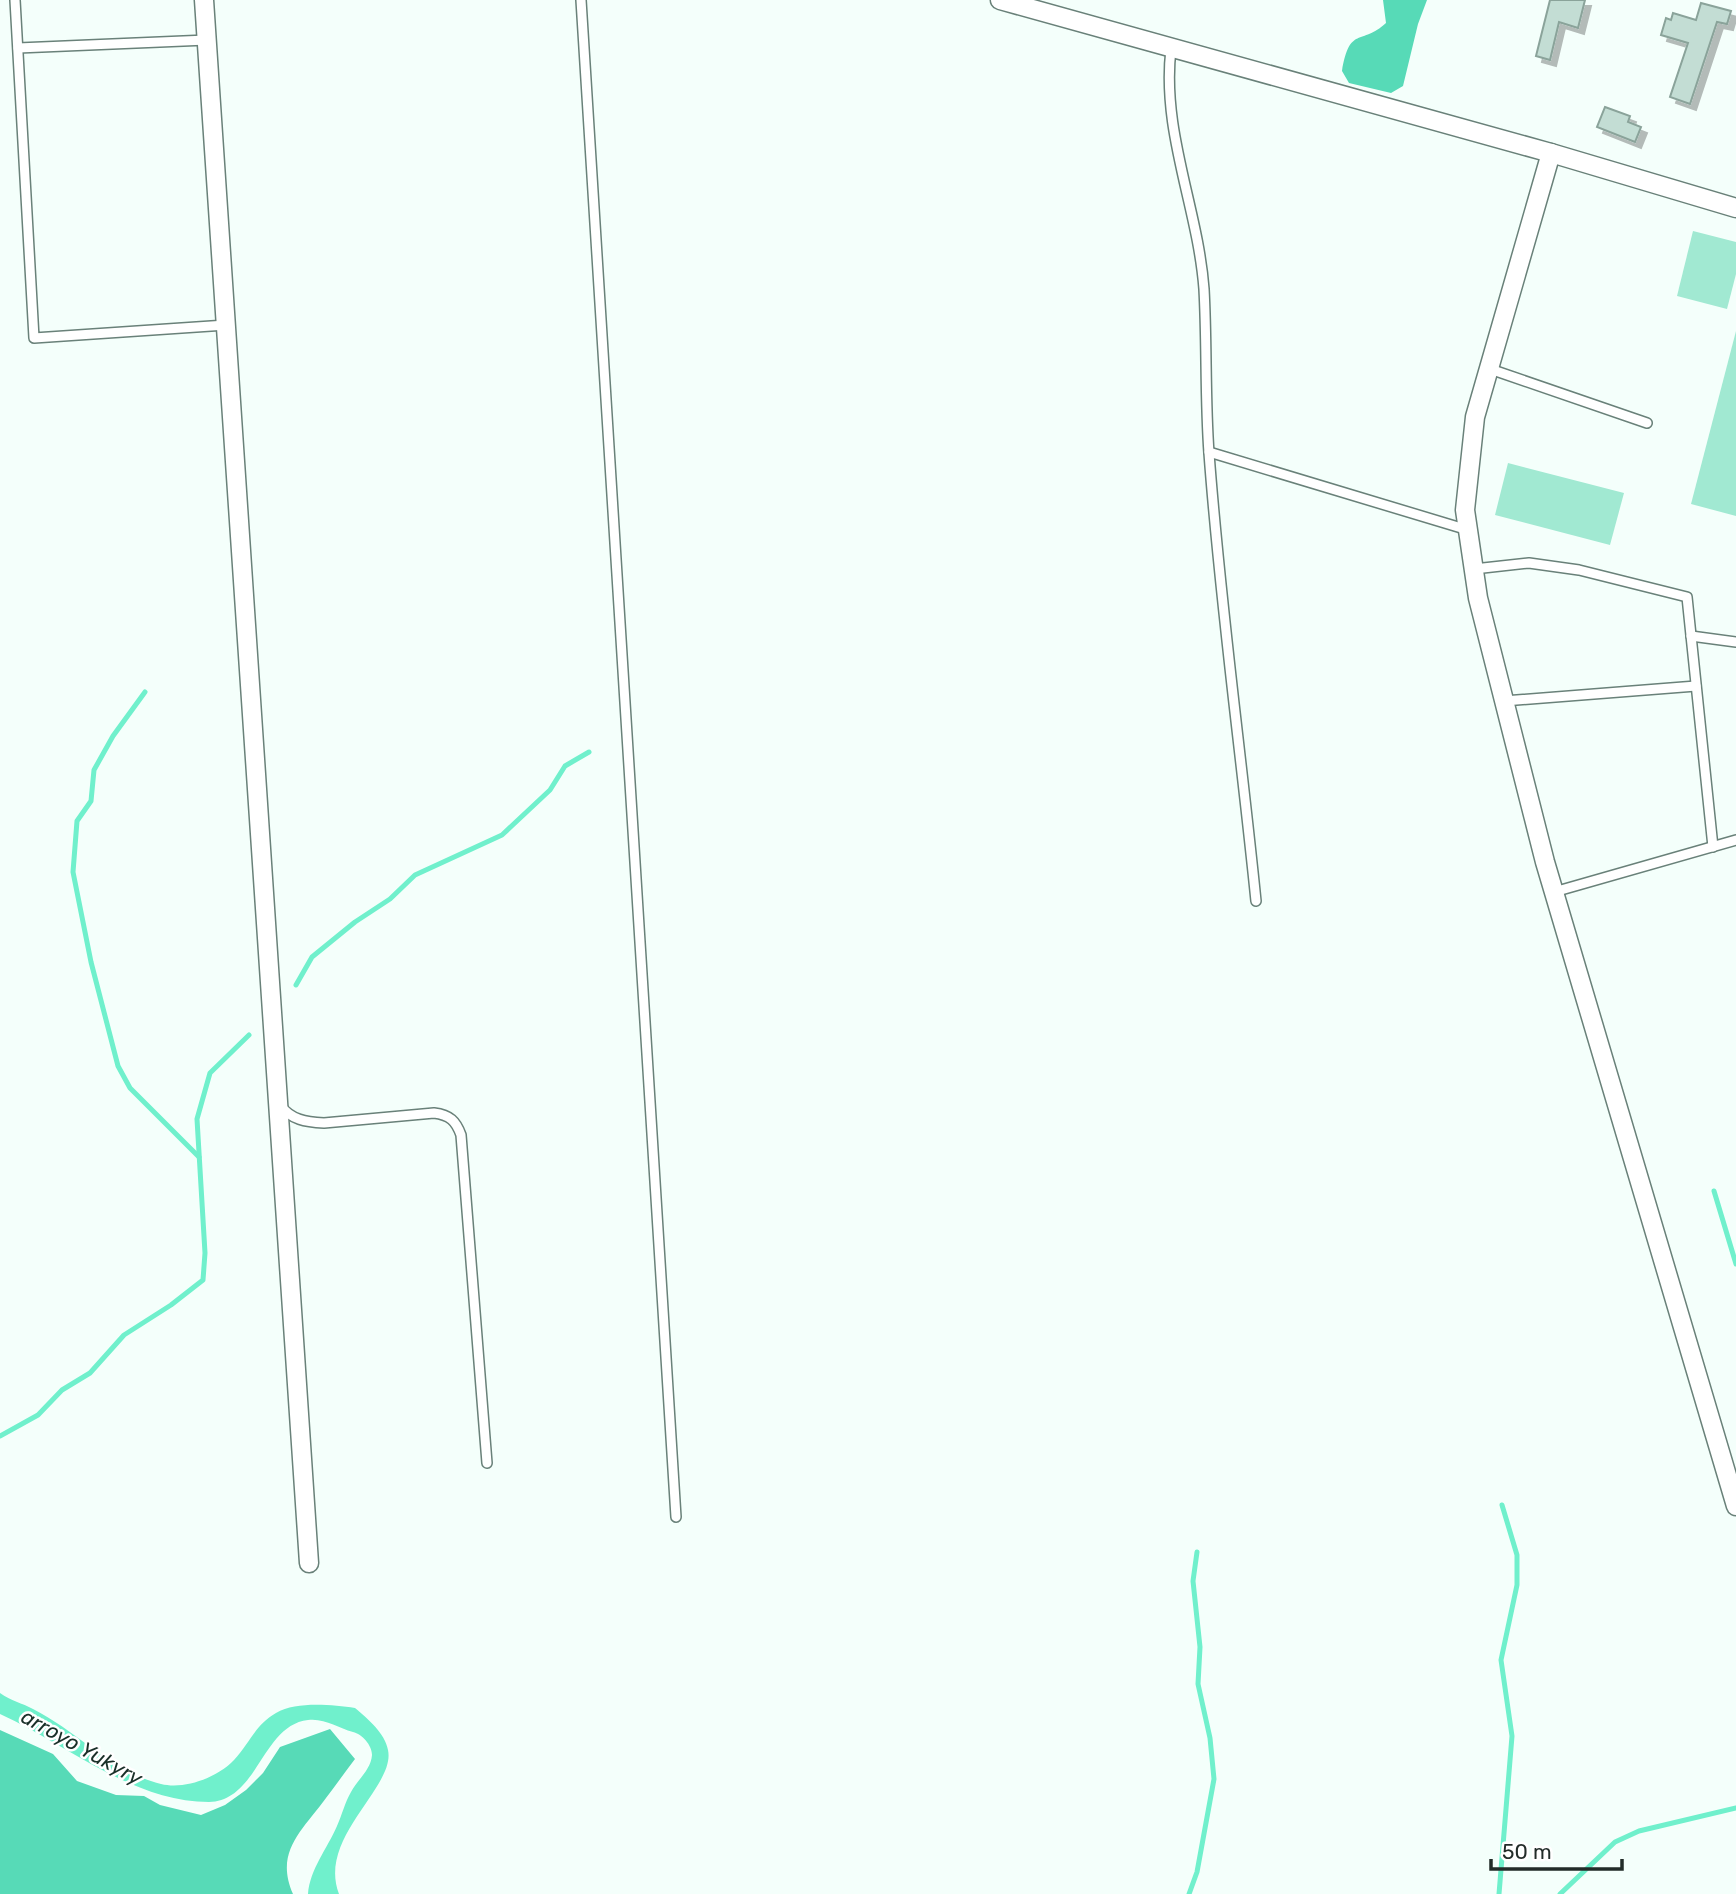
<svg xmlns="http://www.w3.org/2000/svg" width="1736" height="1894" font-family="Rubik,sans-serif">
	<defs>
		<filter id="shadow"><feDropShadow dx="6" dy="6" stdDeviation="0" flood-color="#0004"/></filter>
	</defs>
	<rect width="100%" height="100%" fill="#f4fffb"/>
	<g fill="#a1e9d2">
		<polygon points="1693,231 1736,242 1736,274 1727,309 1677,296"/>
		<polygon points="1736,331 1736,516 1691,504"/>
		<polygon points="1508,463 1624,493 1610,545 1495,515"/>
	</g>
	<g fill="#57dab7">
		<path d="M1383 0H1427L1418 24 1403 86 1391 93 1349 83 1342 71C1350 25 1361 46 1386 23Z"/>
		<path d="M330 1729 355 1759C345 1772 336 1785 326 1798 303 1830 274 1851 293 1894H0V1730L53 1754 77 1781 116 1795 144 1796 160 1805 201 1815 225 1805 246 1790 263 1773 280 1747Z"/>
	</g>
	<path fill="#70f0cc" d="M0 1693C11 1701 22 1703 33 1709 77 1731 112 1772 161 1784 185 1790 218 1777 234 1760 250 1743 255 1725 276 1713 297 1701 332 1705 355 1708 368 1719 385 1733 388 1750 396 1787 317 1837 339 1894H308C310 1869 327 1849 337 1826 342 1815 345 1802 351 1792 357 1780 371 1770 372 1755 372 1745 362 1734 353 1732 338 1728 325 1718 308 1720 262 1725 258 1801 209 1802 132 1802 67 1744 0 1714Z"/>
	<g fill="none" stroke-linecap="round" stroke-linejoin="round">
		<g stroke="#70f0cc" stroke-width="5">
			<polyline points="145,692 113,736 94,770 91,801 77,821 73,872 91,962 118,1066 130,1088 199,1157"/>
			<polyline points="296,985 312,957 355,922 390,899 415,875 502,835 550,790 565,766 589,752"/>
			<polyline points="1714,1191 1736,1264"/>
			<polyline points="0,1436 38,1415 62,1390 90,1373 124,1335 171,1305 203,1280 205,1253 197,1119 210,1073 249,1035"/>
			<polyline points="1189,1894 1197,1872 1214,1779 1210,1738 1198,1684 1200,1647 1193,1581 1197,1552"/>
			<polyline points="1499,1894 1512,1736 1501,1660 1517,1585 1517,1555 1502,1505"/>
			<polyline points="1560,1894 1615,1842 1639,1831 1736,1808"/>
		</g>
	</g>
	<g fill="#c3ddd4" stroke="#8aa39a" stroke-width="2" filter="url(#shadow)">
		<polygon points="1550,0 1585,0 1578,28 1559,22 1550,60 1536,56"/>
		<polygon points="1701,3 1731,11 1727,24 1717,22 1690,104 1670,97 1688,43 1661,35 1666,18 1671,20 1673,13 1696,20"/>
		<polygon points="1605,107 1630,116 1628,122 1641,127 1635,142 1597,127"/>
	</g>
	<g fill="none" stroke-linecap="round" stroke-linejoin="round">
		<g stroke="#698179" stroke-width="12">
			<g id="lane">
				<polyline points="15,0 34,338 226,325"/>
				<polyline points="581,0 676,1517"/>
				<polyline points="18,48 207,40"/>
				<path d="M1171 49C1161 131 1198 208 1204 289 1207 344 1205 399 1209 453 1220 603 1241 752 1256 901"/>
				<polyline points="1490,369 1647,423"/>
				<polyline points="1209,452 1468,530"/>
				<polyline points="1474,569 1529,563 1579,570 1687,597 1713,847"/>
				<polyline points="1691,636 1736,642"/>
				<polyline points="1504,701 1696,686"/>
				<polyline points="1554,892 1736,840"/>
				<path d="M280 1105C291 1120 306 1122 324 1123L434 1113C450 1115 456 1121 461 1135L487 1463"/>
			</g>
		</g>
		<g stroke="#698179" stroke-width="21">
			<g id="street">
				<polyline points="204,0 309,1563"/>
				<polyline points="1000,0 1551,153 1736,208"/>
				<polyline points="1551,153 1475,417 1465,510 1478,598 1545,862 1736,1506"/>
			</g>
		</g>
		<use href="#lane" stroke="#fff" stroke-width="9"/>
		<use href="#street" stroke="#fff" stroke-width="18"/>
	</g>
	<g text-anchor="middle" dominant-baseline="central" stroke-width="5" stroke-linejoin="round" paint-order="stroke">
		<g font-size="21" font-style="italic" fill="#192f28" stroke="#fff">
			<text transform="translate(82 1747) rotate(29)">arroyo Yukyry</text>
		</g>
	</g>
	<path d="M1491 1859v10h131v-10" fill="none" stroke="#222c29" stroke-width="3.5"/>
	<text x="1502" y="1859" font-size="21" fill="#222c29" stroke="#ffffff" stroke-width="5" paint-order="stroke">50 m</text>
</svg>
